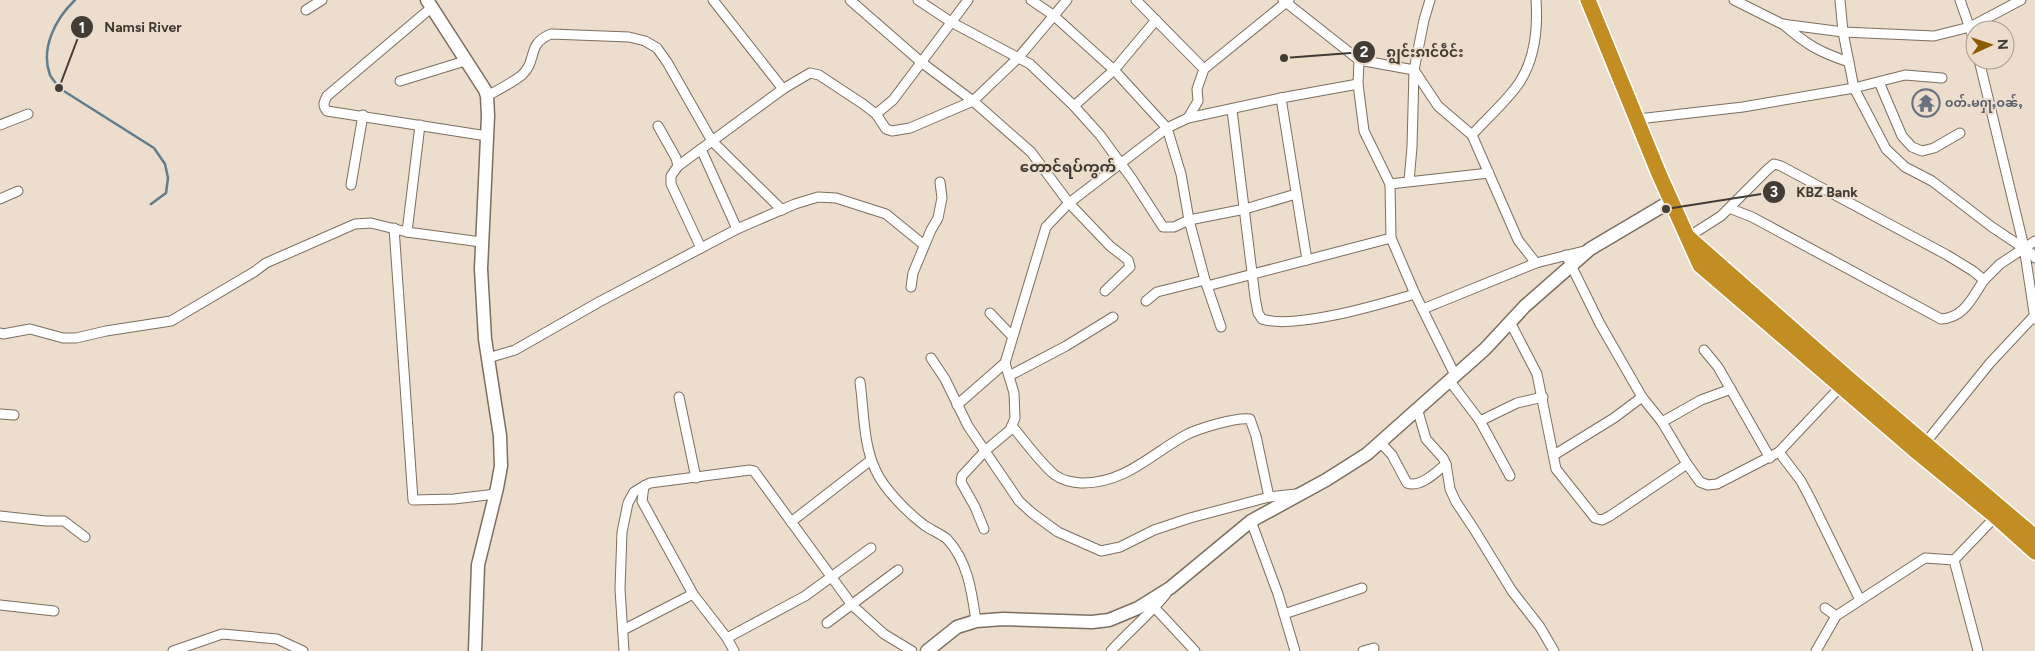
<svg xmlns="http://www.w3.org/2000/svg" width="2035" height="651" font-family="Figtree,'Noto Sans Myanmar',sans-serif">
	<rect width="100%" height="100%" fill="#ecddcc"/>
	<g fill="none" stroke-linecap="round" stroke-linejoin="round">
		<path stroke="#617d8c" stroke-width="2.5" d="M75 0C56 18 40 48 50 75 52 79 57 84 59 88L154 148 165 164 168 178 166 193 151 204"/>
		<g stroke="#7c6f5f" stroke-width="11">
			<g id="street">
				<polyline points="713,0 783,89"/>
				<polyline points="850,0 921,62 973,101 1031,152 1069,203 1110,246 1128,260 1130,267 1105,291"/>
				<polyline points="918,0 951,22 1030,64 1074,106 1100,135 1132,179 1163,227 1174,227 1189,220 1245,209 1296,194"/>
				<polyline points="1031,0 1053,15 1114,70 1167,128 1181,174 1189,220 1205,280 1221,327"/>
				<polyline points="1136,0 1204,69"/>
				<polyline points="1283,0 1359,60 1414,70 1438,106 1472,135 1518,240 1536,263"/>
				<polyline points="1734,0 1782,24 1843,32 1934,36 1970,27 2021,0"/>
				<polyline points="1840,0 1843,32 1854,88 1886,149 1905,167 1932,181 1992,227 2031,253 2035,258"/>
				<polyline points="1960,0 1975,43"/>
				<path d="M431 8 327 96C324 102 322 105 327 111L487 136"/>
				<polyline points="306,10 322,0"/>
				<path d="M1783 24C1807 45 1819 52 1849 62"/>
				<polyline points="1359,60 1358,84 1364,131 1390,184 1391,238 1415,294 1455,375"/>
				<polyline points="1979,60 2024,247 2035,319"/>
				<polyline points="400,81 465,61"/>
				<polyline points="1879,82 1902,136 1912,147 1922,151 1934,148 1960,133"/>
				<path d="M487 96C498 90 512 83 522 75 538 60 526 44 551 34L629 37 645 41 657 48 667 62 712 141 782 210"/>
				<polyline points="1281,98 1307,260"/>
				<polyline points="1074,106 1114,70 1156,20"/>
				<path d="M1232 110 1255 297 1258 313 1262 319C1295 330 1381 304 1415 294"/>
				<polyline points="876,114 893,100 968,0"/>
				<polyline points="1188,118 1198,101 1197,89 1204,69 1289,0"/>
				<polyline points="1638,119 1743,107 1854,88 1905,75 1942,78"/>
				<polyline points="0,125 28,114"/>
				<polyline points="658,126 676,158 678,166 671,176 671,184 701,248"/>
				<path d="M1472 135C1486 119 1507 101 1519 83 1535 59 1538 28 1536 0"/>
				<polyline points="701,149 737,229"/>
				<polyline points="678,166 783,89 810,73 819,75 863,104 876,114 886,129 892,131 910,128 973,101 1018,58 1067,0"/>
				<polyline points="1409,181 1412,147 1414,70 1424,20 1430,0"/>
				<polyline points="1390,184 1489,173"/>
				<polyline points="351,185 363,115"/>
				<polyline points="0,199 18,191"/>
				<polyline points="394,228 413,500 454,499 496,494"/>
				<polyline points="407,232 420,125"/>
				<path d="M1688 237 1721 216 1767 170 1774 164 1781 166 1947 255 1973 271 1984 280C1972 298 1964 318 1941 319L1752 217 1729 208"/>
				<polyline points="1566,255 1600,324 1642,397 1662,422 1687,464 1700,482 1708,485 1717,484 1779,452 1843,384"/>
				<polyline points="1984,280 2000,264 2035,241"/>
				<polyline points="1207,286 1391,238"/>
				<polyline points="911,287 913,273 931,230 938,218 942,198 940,182"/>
				<polyline points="1146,301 1157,292 1205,280"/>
				<polyline points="1423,309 1536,263 1588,250"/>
				<polyline points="990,313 1012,336"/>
				<polyline points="1511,324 1537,374 1556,469 1595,518 1602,520 1610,516 1687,464"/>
				<polyline points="0,333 3,334 30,329 63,338 76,338 106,331 171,321 254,272 266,263 355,224 371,223 407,232 481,242"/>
				<polyline points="1704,350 1718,367 1770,458"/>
				<polyline points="488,358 515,350 599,302 737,229 795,204 818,197 836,198 886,214 924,245"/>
				<polyline points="931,358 945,379 968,426 1019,501 1032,513 1058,532 1101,551 1120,547 1154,530 1190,518 1269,497 1296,494"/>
				<polyline points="1009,376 1066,346 1113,317"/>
				<polyline points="1449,380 1480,421 1510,476"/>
				<path d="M860 382C864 410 863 445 876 471 884 489 908 513 924 525 931 530 941 534 947 539 968 561 972 593 976 621"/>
				<polyline points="679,397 696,478"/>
				<polyline points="957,405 1005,363"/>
				<polyline points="1417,408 1426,439 1443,458 1446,464 1450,489 1456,502 1474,529 1512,591 1540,627 1554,651"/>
				<polyline points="0,414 14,415"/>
				<polyline points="1480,421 1517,403 1543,397"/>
				<polyline points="1662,422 1701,400 1731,389"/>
				<path d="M1012 426C1024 440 1042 465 1055 475 1063 481 1072 482 1081 483 1123 484 1149 456 1184 436 1196 429 1236 417 1250 419L1256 436 1269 497"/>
				<path d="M1380 442 1392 455 1407 483C1421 488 1436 472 1446 464"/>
				<polyline points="1922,447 1990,363 2034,316"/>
				<polyline points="1779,452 1801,481 1810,498 1860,600"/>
				<polyline points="1554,455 1614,418 1642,397"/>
				<polyline points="0,516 46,521 64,521 85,537"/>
				<polyline points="1251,521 1278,594 1295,651"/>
				<polyline points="791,522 871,460"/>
				<polyline points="984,529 975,507 961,482 962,476 986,450 1010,430 1015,418 1014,393 1005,363 1046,227 1069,203 1167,128 1188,118 1281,98 1358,84"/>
				<polyline points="1954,560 1978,651"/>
				<polyline points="0,605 54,611"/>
				<polyline points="1155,608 1195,651"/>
				<polyline points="1825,608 1836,616 1925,558 1954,560 1998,514"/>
				<polyline points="1284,614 1362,588"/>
				<polyline points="827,623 898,570"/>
				<polyline points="623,630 693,594"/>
				<polyline points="727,638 805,596 871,548"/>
				<polyline points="173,651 222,634 277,639 303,651"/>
				<polyline points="624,651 620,589 622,532 628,503 634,492 644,486"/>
				<polyline points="734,651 727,638 693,594 642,501 644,486 650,483 750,470 754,471 852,605 884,634 912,651"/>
				<path d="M1111 651C1129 631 1149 615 1166 594"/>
				<polyline points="1363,651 1374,648"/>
				<polyline points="1816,651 1836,616"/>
			</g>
		</g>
		<g stroke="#7c6f5f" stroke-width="15">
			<g id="secondary">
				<polyline points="427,0 485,90 487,96 488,116 481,269 485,339 500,436 501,466 497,488 478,565 475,651"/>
				<polyline points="927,651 957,627 976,621 1003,619 1092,622 1109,620 1138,608 1170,588 1251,521 1326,480 1367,454 1485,349 1525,306 1590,249 1671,201"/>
			</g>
		</g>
		<g stroke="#fff" stroke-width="18">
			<g id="highway">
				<polyline points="1588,0 1659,174 1700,265 1917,452 1995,516 2035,552"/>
				<polyline points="1689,238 1849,379 2035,537"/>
			</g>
		</g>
		<use href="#street" stroke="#fff" stroke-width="9"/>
		<use href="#secondary" stroke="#fff" stroke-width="12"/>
		<use href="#highway" stroke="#c28e24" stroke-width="15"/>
	</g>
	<defs>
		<g id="temple-ring" transform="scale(1.4375)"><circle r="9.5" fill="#ecddcc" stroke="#6b7280" stroke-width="1.5"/><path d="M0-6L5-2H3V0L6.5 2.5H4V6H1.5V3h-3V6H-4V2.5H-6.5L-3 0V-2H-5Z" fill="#6b7280"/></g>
	</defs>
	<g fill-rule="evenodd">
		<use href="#temple-ring" x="1926" y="103"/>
	</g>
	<g text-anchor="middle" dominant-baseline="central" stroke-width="4" stroke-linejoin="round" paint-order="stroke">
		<g font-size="12" font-weight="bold" fill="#5b616d" stroke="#ecddcc" text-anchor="start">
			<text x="1945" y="103">ဝတ်ႉမႁႃႇဝၼ်ႇ</text>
		</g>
		<g font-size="15" font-weight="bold" fill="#423c35" stroke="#ecddcc">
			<text x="1068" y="167">တောင်ရပ်ကွက်</text>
		</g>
	</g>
	<path fill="none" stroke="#423c35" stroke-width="2" d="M59 88L82 27M1284 58L1364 52M1666 209L1774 192"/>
	<g fill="#423c35" stroke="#ecddcc" stroke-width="2">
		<circle cx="59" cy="88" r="5"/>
		<circle cx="1284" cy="58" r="5"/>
		<circle cx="1666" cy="209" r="5"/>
		<circle cx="82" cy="27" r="12"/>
		<circle cx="1364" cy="52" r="12"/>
		<circle cx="1774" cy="192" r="12"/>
	</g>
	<g font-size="15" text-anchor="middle" font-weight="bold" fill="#fff">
		<text x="82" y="33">1</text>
		<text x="1364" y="57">2</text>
		<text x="1774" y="197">3</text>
	</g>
	<g font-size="14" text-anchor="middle" font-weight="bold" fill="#423c35" stroke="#ecddcc" stroke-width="4" stroke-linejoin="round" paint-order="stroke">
		<text x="143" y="32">Namsi River</text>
		<text x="1425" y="57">ၵျွင်းၵၢင်ဝဵင်း</text>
		<text x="1827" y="197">KBZ Bank</text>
	</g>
	<g transform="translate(1990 45) rotate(87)"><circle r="24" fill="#ecddcc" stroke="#a89d90"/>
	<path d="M0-4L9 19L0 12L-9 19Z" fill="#8c5c03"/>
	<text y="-8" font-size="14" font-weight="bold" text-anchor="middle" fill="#423c35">N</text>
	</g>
</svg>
